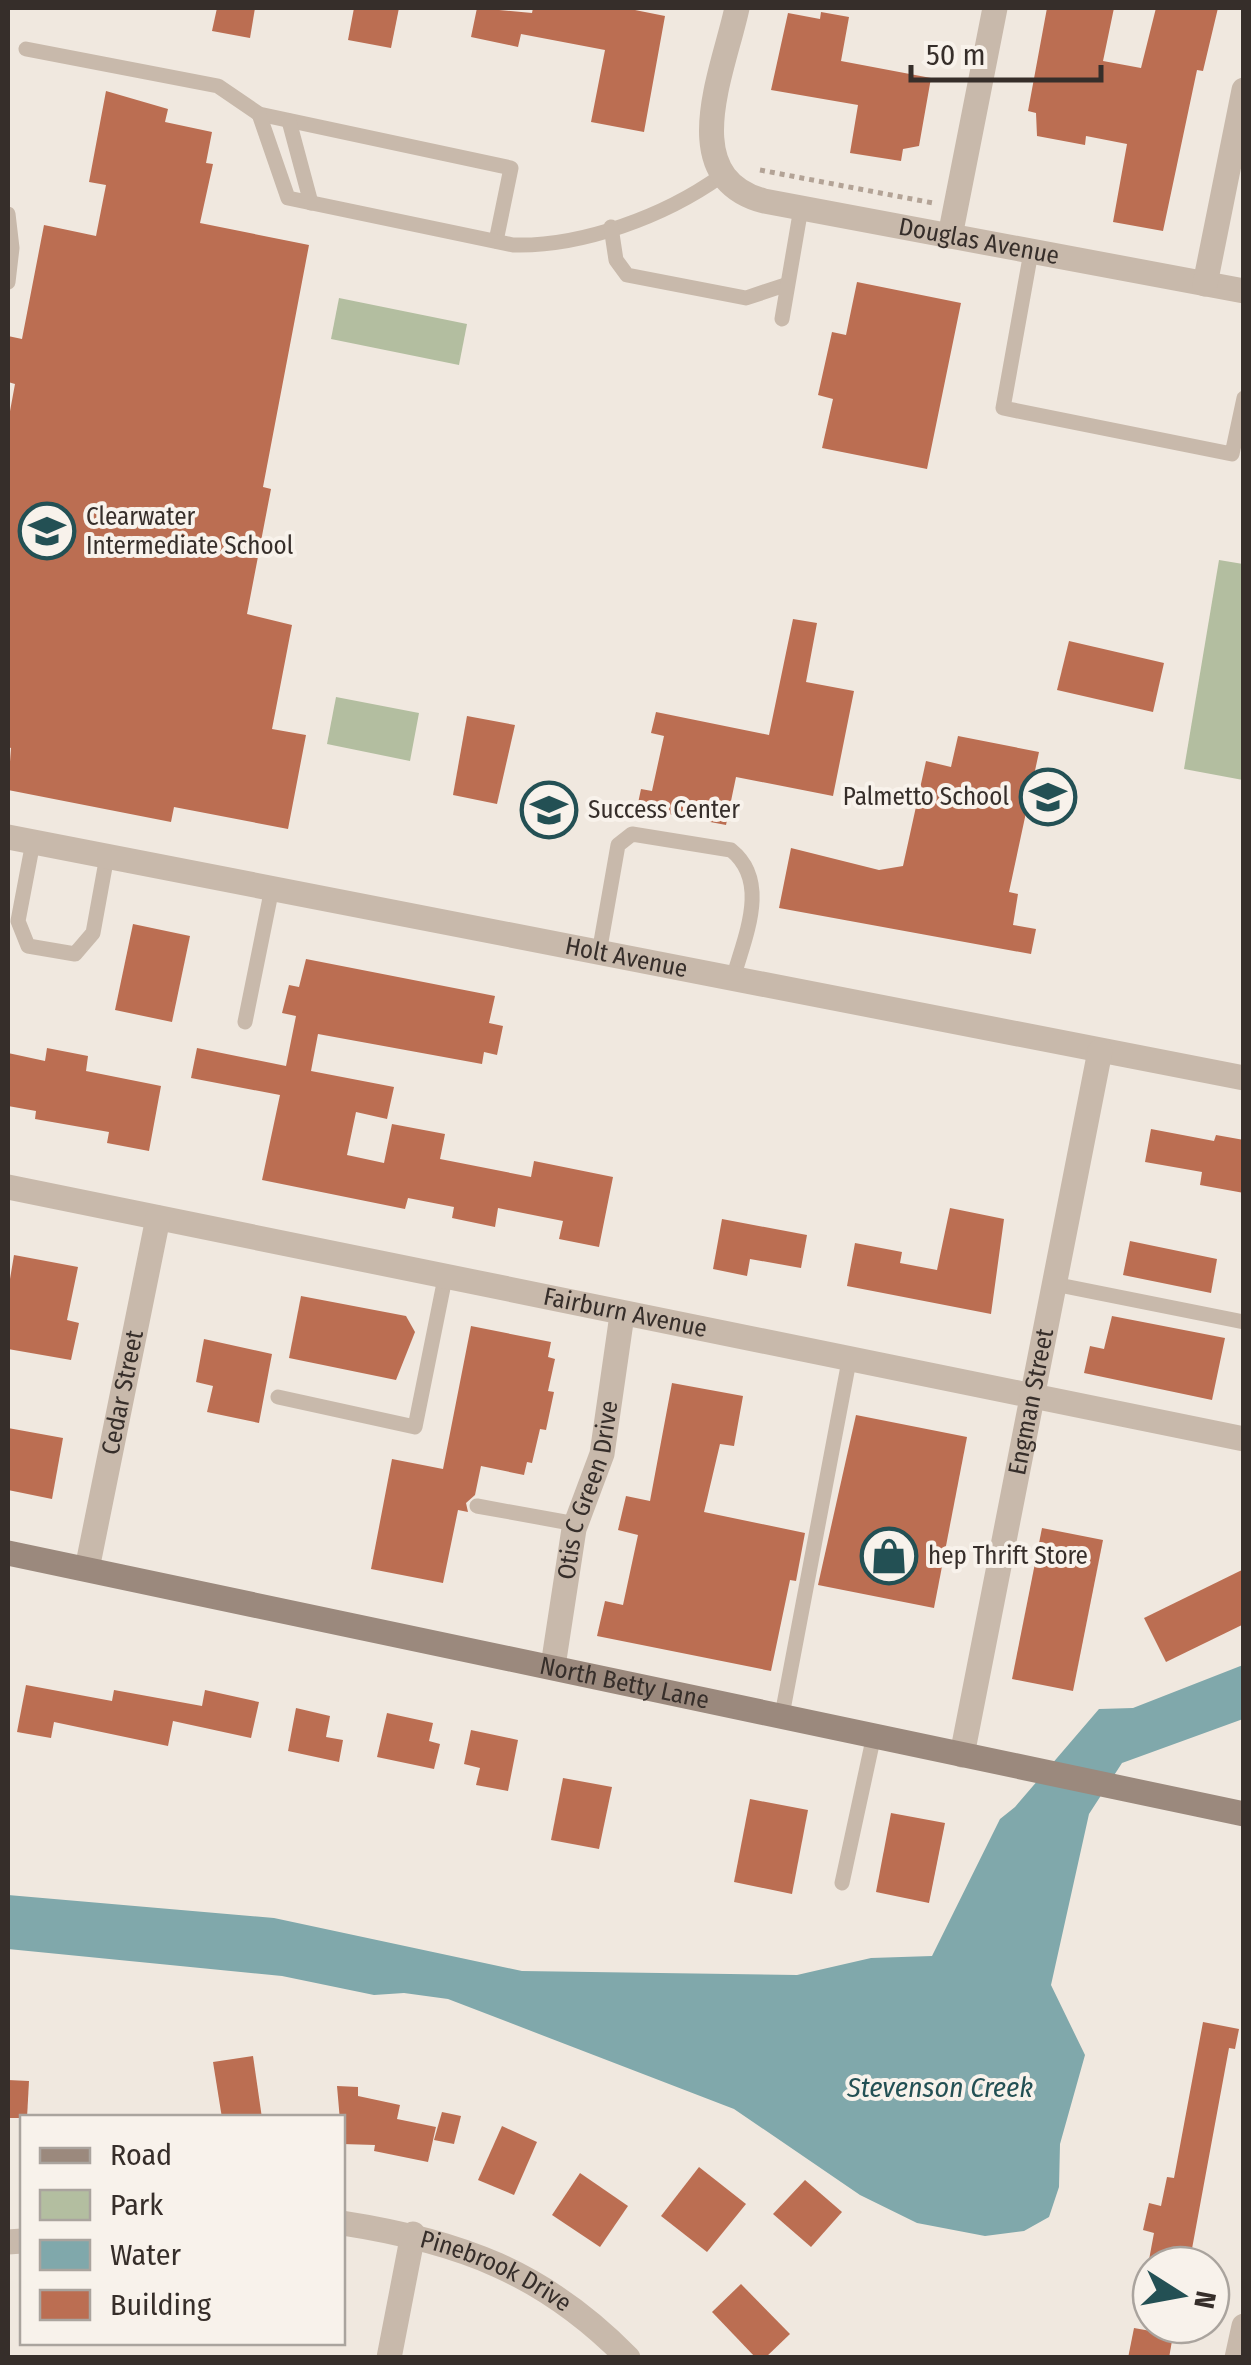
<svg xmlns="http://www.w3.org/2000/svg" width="1251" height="2365" font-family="'Fira Sans Condensed',sans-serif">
	<rect width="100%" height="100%" fill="#f0e8df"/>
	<g fill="#b3bea0">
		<polygon points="339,298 467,324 459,365 331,339"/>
		<polygon points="1219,560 1243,564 1243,780 1184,769"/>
		<polygon points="336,697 419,713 410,761 327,744"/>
	</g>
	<polygon fill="#80a8ab" points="1243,1665 1243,1719 1122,1763 1089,1814 1051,1985 1085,2055 1060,2144 1059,2187 1049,2217 1024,2231 985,2236 917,2223 860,2195 734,2109 448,1999 404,1993 374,1995 282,1976 8,1949 8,1895 274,1918 522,1971 797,1975 871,1958 932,1956 1000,1819 1015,1807 1099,1709 1133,1708"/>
	<g fill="#bb6e52">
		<polygon points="217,8 255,8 250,38 212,31"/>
		<polygon points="354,8 399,8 391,48 348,40"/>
		<polygon points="477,8 532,13 533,8 625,8 665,16 644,132 591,122 605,50 521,34 518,47 471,37"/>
		<polygon points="1047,8 1114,8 1103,61 1141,68 1156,8 1218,8 1203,71 1197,70 1163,231 1113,222 1127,144 1086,136 1085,145 1037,136 1036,113 1028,111"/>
		<polygon points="821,12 849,17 841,61 931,78 919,146 903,149 901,161 850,153 858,105 771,90 788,13 820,19"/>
		<polygon points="106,91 168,109 165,122 212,132 206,163 213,164 200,223 309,245 263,487 271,489 247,614 292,625 272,729 306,735 288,829 174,807 171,822 8,790 11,748 8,747 8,422 15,384 8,382 8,336 22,339 44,225 96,236 106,185 89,182"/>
		<polygon points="857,282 961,303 927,469 822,448 833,399 818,395 832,332 846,335"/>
		<polygon points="793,619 817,623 806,682 854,691 833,796 736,777 726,825 637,808 641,789 652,791 664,736 651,733 656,712 769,735"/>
		<polygon points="1069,641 1164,663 1153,712 1057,690"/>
		<polygon points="467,716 515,725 497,804 453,795"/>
		<polygon points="958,736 1039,752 1009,892 1018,894 1013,925 1036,929 1031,954 779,908 791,848 879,870 903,866 926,761 951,767"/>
		<polygon points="133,924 190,936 172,1022 115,1010"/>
		<polygon points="306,959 495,996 489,1023 503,1026 497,1055 484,1052 482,1064 318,1034 311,1071 394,1087 387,1119 356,1112 347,1155 384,1163 392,1124 445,1134 440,1159 531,1177 534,1161 613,1177 599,1247 559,1239 563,1221 498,1208 495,1227 452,1218 454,1207 408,1198 405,1209 262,1180 280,1095 191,1078 197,1048 286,1066 296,1016 282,1013 289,985 299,987"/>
		<polygon points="47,1048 88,1056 86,1071 161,1086 149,1151 107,1143 109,1132 35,1119 36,1111 8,1106 8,1053 45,1061"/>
		<polygon points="1151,1129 1214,1141 1216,1135 1244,1140 1244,1193 1200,1185 1202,1172 1145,1162"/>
		<polygon points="950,1208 1004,1219 991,1314 847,1286 855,1243 902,1252 900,1263 937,1270"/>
		<polygon points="722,1219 807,1235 801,1268 750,1259 747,1276 713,1269"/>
		<polygon points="1130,1241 1217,1259 1211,1293 1123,1275"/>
		<polygon points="14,1255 78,1267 67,1320 79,1323 71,1360 8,1349 8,1291"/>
		<polygon points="301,1296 406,1316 415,1332 396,1380 289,1358"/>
		<polygon points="1112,1316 1225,1338 1212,1400 1084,1373 1090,1346 1104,1349"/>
		<polygon points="471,1326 551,1342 548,1357 555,1359 548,1391 554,1392 546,1430 540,1429 532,1463 527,1462 524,1475 481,1466 475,1495 466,1503 468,1512 458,1510 443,1583 371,1569 392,1459 443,1469"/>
		<polygon points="204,1339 272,1354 259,1423 207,1412 213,1386 196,1382"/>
		<polygon points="672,1383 743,1396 734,1446 720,1444 704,1512 805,1533 796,1581 790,1580 771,1671 597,1636 605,1601 623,1605 638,1535 618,1530 626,1496 650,1501"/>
		<polygon points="856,1415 967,1437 934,1608 818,1585"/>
		<polygon points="8,1428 63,1438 52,1499 8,1490"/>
		<polygon points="1042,1528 1103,1540 1073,1691 1012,1679"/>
		<polygon points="1244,1569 1244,1624 1166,1662 1144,1618"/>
		<polygon points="26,1685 112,1701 114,1690 202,1706 205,1690 259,1702 251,1738 173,1721 168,1746 54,1722 51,1738 17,1732"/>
		<polygon points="296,1708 330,1716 326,1737 343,1740 339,1762 288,1751"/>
		<polygon points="387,1713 433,1723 429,1741 440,1744 434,1769 377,1757"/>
		<polygon points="471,1730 518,1740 508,1791 476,1785 480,1768 464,1764"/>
		<polygon points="563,1778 612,1787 599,1849 551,1840"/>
		<polygon points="750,1799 808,1810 792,1894 734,1882"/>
		<polygon points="891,1813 945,1823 929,1903 876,1892"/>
		<polygon points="1203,2022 1239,2029 1235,2049 1229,2048 1189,2265 1148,2265 1154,2233 1143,2230 1149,2203 1161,2206 1167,2177 1174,2178"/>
		<polygon points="253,2056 262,2118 222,2118 213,2062"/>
		<polygon points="8,2080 29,2081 27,2118 8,2118"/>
		<polygon points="337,2086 358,2087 358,2096 400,2105 397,2119 436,2127 428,2162 374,2151 375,2145 342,2144"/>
		<polygon points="442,2112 461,2116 454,2144 434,2140"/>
		<polygon points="502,2126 537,2142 514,2195 478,2180"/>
		<polygon points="699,2167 746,2204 707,2252 661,2216"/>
		<polygon points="580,2173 628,2206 600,2247 552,2215"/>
		<polygon points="805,2180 842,2212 811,2247 773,2214"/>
		<polygon points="741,2284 790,2334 765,2358 756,2358 712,2312"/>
		<polygon points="1134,2328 1173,2335 1169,2358 1128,2358"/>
	</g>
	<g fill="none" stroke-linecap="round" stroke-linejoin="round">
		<polyline stroke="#b3a396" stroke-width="5" stroke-dasharray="5 5" stroke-linecap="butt" points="760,170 933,203"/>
		<g stroke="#c8b9ab" stroke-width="15">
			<polyline points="26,49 218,86 259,114 511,168 496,241"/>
			<path d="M259 114 288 198 513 245C582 247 665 216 721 176"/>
			<polyline points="289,121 311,203"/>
			<polyline points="8,214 12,248 8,282"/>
			<polyline points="611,227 616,260 627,275 746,298 785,285"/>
			<polyline points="1031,252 1003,408 1232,454 1244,398"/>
			<polyline points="782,319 801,208"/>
			<polyline points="33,842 18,921 28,946 75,954 93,933 107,856"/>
			<path d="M599 953 618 845 632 834 731 850C771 882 744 938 733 979"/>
			<polyline points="245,1022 272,888"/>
			<polyline points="1054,1284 1244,1322"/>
			<polyline points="278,1397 415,1427 445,1278"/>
			<polyline points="477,1506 576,1524"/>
			<polyline points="782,1715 849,1361"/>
			<polyline points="842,1883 874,1735"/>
		</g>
		<g stroke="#c8b9ab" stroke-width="25">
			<path id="s1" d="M737 8C723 73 675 177 764 201L1244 291"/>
			<polyline points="950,236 995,8"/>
			<polyline points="1205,284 1244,90"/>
			<path id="s2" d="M8 837 1244 1078"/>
			<path id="s3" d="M8 1187 1244 1439"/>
			<path id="s4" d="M87 1569 158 1218"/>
			<path id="s5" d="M553 1666 574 1529 602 1454 622 1315"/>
			<path id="s6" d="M962 1755 1100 1051"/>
			<path id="s7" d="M342 2223C459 2241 544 2272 628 2358"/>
			<polyline points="8,2242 22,2241"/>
			<polyline points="389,2358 413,2234"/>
			<polyline points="1237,2358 1244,2326"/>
		</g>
		<path stroke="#9b897d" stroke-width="25" id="s8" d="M8 1553 1244 1814"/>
	</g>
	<defs>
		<g id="school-ring" transform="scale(2.875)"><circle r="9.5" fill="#f8f2eb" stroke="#235054" stroke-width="1.5"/><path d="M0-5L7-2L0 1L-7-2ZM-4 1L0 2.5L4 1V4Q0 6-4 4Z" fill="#235054"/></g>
		<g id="shop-ring" transform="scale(2.875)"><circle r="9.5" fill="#f8f2eb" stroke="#235054" stroke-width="1.5"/><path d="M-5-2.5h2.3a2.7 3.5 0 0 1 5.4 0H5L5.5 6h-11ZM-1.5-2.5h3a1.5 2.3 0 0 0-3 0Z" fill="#235054"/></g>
	</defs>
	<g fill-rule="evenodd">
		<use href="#school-ring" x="47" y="531"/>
		<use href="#school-ring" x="1048" y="797"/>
		<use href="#school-ring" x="549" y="810"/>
		<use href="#shop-ring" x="889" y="1556"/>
	</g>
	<g text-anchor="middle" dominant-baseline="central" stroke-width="8" stroke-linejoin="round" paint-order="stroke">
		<g font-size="25" fill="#362e2a" stroke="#f8f2eb">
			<text stroke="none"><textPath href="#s1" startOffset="440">Douglas Avenue</textPath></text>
			<text stroke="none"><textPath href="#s2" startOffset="630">Holt Avenue</textPath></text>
			<text stroke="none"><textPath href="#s3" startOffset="630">Fairburn Avenue</textPath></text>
			<text stroke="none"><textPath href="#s4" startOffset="180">Cedar Street</textPath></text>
			<text stroke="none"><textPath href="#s6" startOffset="360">Engman Street</textPath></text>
			<text stroke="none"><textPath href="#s5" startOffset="180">Otis C Green Drive</textPath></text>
			<text stroke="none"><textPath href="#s8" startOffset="630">North Betty Lane</textPath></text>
			<text stroke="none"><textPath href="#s7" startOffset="162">Pinebrook Drive</textPath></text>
		</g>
		<g font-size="25" fill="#362e2a" stroke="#f8f2eb" text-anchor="start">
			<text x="86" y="517">Clearwater<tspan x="86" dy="29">Intermediate School</tspan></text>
			<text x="1009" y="797" text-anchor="end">Palmetto School</text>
			<text x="588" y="810">Success Center</text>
			<text x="928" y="1556">hep Thrift Store</text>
		</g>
		<g font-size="28" font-style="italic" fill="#235054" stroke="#f8f2eb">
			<text x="940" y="2087">Stevenson Creek</text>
		</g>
	</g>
	<rect width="1251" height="2365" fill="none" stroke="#362e2a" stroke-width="20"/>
	<rect x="20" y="2115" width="325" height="230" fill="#f8f2eb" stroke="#aaa49e" stroke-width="2.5"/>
	<rect x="40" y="2148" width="50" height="15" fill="#9b897d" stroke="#aaa49e" stroke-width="2.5"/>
	<text x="110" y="2165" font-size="30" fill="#362e2a">Road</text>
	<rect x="40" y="2190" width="50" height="30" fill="#b3bea0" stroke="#aaa49e" stroke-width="2.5"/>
	<text x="110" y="2215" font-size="30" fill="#362e2a">Park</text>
	<rect x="40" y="2240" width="50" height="30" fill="#80a8ab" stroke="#aaa49e" stroke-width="2.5"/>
	<text x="110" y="2265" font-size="30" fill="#362e2a">Water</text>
	<rect x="40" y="2290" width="50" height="30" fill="#bb6e52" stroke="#aaa49e" stroke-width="2.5"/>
	<text x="110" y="2315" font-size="30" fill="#362e2a">Building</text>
	<g transform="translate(1181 2295) rotate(101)"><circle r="48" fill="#f8f2eb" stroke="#aaa49e" stroke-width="2.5"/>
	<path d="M0-8L18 38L0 25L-18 38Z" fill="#235054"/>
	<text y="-15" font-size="28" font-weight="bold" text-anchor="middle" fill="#362e2a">N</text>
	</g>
	<path d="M911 65v15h190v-15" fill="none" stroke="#362e2a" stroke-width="5"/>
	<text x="926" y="65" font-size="30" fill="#362e2a" stroke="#f8f2eb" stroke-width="8" paint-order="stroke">50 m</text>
</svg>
